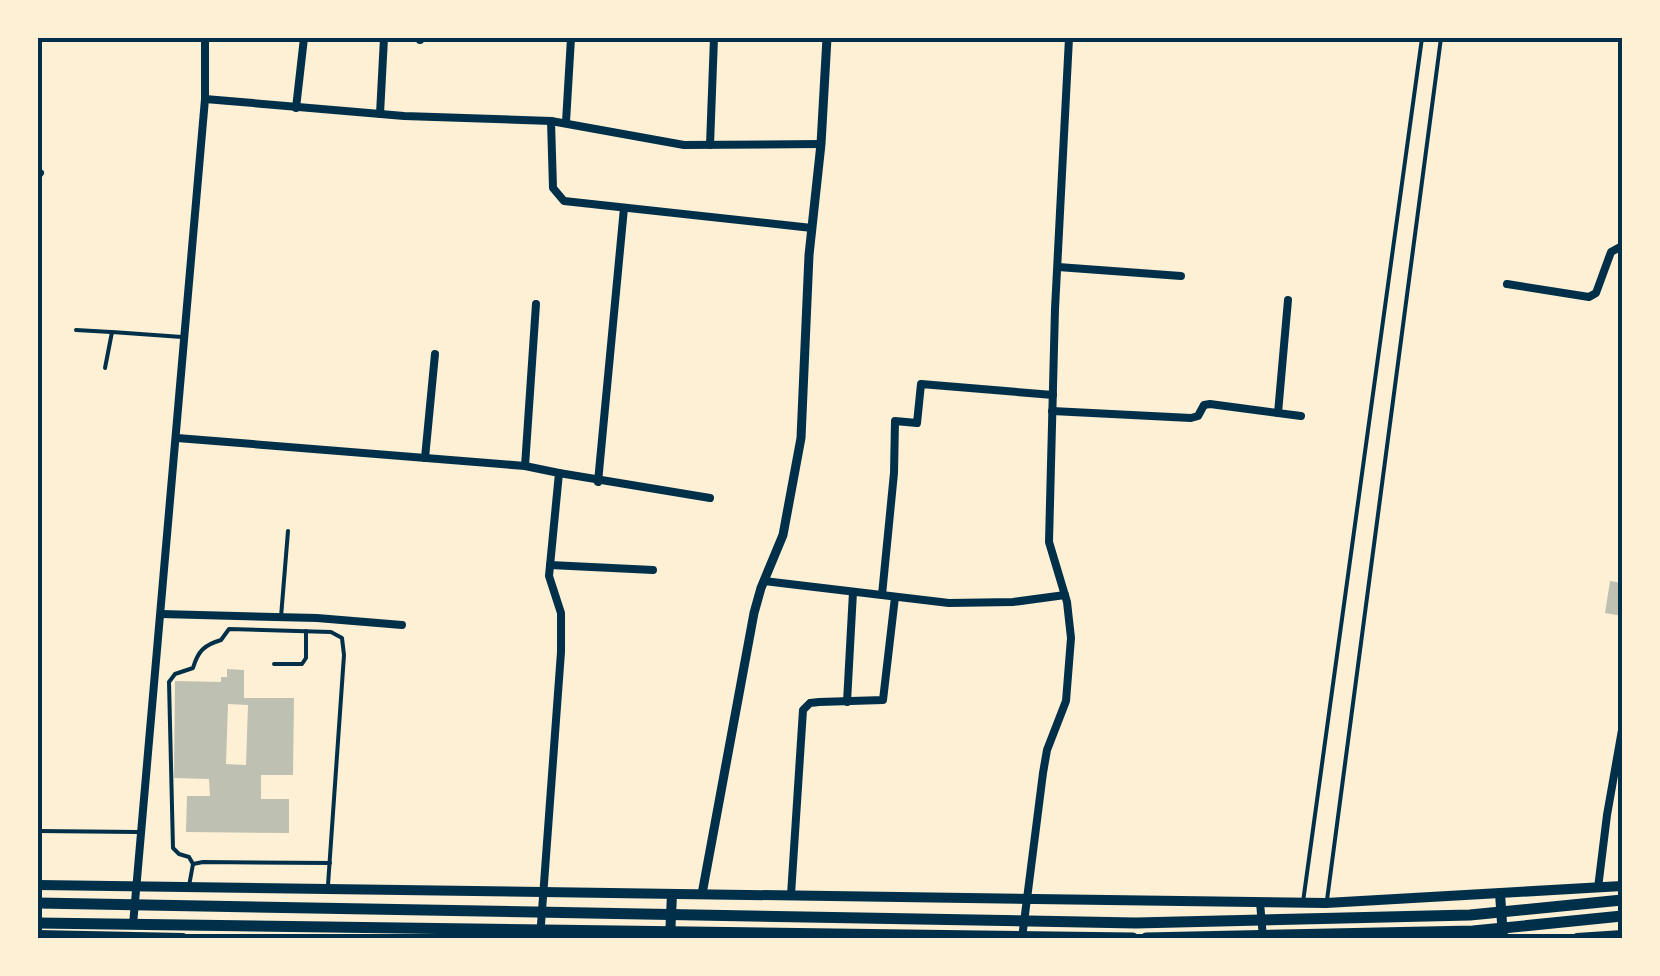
<svg xmlns="http://www.w3.org/2000/svg" width="1660" height="976" font-family="'Work Sans',sans-serif">
	<rect width="100%" height="100%" fill="#fdf0d5"/>
	<g fill="#bec0b2" fill-rule="evenodd">
		<polygon points="1610,581 1622,583 1622,616 1605,613"/>
		<path d="M227 669 244 670V698H294L293 775H261V799H289V833L186 832 187 796H210L209 779 174 778 175 681 221 682V677H227ZM228 704 248 705 246 765 226 764Z"/>
	</g>
	<g fill="none" stroke-linecap="round" stroke-linejoin="round">
		<g stroke="#003049" stroke-width="4">
			<polyline points="76,330 111,332"/>
			<polyline points="105,368 112,332 182,337"/>
			<polyline points="281,617 288,531"/>
			<polyline points="274,664 302,664 306,658 306,631"/>
			<polyline points="38,831 138,832"/>
			<path d="M193 864 189 857 179 854 173 848 169 682 175 674 193 668C198 651 204 645 221 640L229 629 331 632 342 638 344 655 328 885"/>
			<polyline points="189,886 193,864 203,862 330,863"/>
			<polyline points="1327,900 1441,38"/>
			<polyline points="1303,902 1422,38"/>
		</g>
		<g stroke="#003049" stroke-width="8">
			<polyline points="420,40 420,38"/>
			<polyline points="205,99 404,116 551,121 684,145 821,144"/>
			<polyline points="296,108 304,38"/>
			<polyline points="380,114 384,38"/>
			<polyline points="551,121 553,188 564,201 812,228"/>
			<polyline points="566,122 571,38"/>
			<polyline points="710,145 714,38"/>
			<polyline points="38,172 40,173"/>
			<polyline points="1058,267 1181,276"/>
			<polyline points="1507,284 1589,297 1596,293 1611,252 1622,246"/>
			<polyline points="1052,411 1191,418 1198,416 1204,405 1210,404 1301,416"/>
			<polyline points="1278,413 1288,300"/>
			<polyline points="177,438 525,466 559,473 549,576 561,613 561,652 540,938"/>
			<polyline points="425,458 435,354"/>
			<polyline points="525,466 536,304"/>
			<polyline points="559,473 710,498"/>
			<polyline points="598,482 624,208"/>
			<polyline points="550,565 653,570"/>
			<polyline points="764,581 949,603 1013,602 1065,595"/>
			<polyline points="882,595 894,473 895,421 917,423 921,384 1053,395"/>
			<polyline points="161,614 317,618 402,625"/>
			<polyline points="847,702 853,592"/>
			<polyline points="1598,888 1607,815 1622,730"/>
			<polyline points="791,895 803,710 810,703 819,702 883,700 895,597"/>
			<polyline points="1260,902 1263,938"/>
			<polyline points="133,925 205,99 205,38"/>
			<polyline points="1022,938 1043,773 1047,750 1066,701 1071,638 1067,602 1049,542 1055,309 1069,38"/>
		</g>
		<polyline stroke="#003049" stroke-width="9" points="702,894 754,613 761,588 783,535 801,438 809,255 821,144 827,38"/>
		<g stroke="#003049" stroke-width="10">
			<polyline points="38,885 1326,903 1622,886"/>
			<polyline points="1500,893 1503,938"/>
			<polyline points="38,935 183,938"/>
			<polyline points="670,938 672,894"/>
			<polyline points="1577,938 1622,935"/>
		</g>
		<g stroke="#003049" stroke-width="11">
			<polyline points="38,903 1136,923 1470,915 1622,900"/>
			<polyline points="38,923 1133,938"/>
			<polyline points="1146,938 1473,931 1622,916"/>
		</g>
	</g>
	<rect width="1660" height="976" fill="none" stroke="#fdf0d5" stroke-width="80"/>
	<rect x="40" y="40" width="1580" height="896" fill="none" stroke="#003049" stroke-width="4"/>
</svg>
